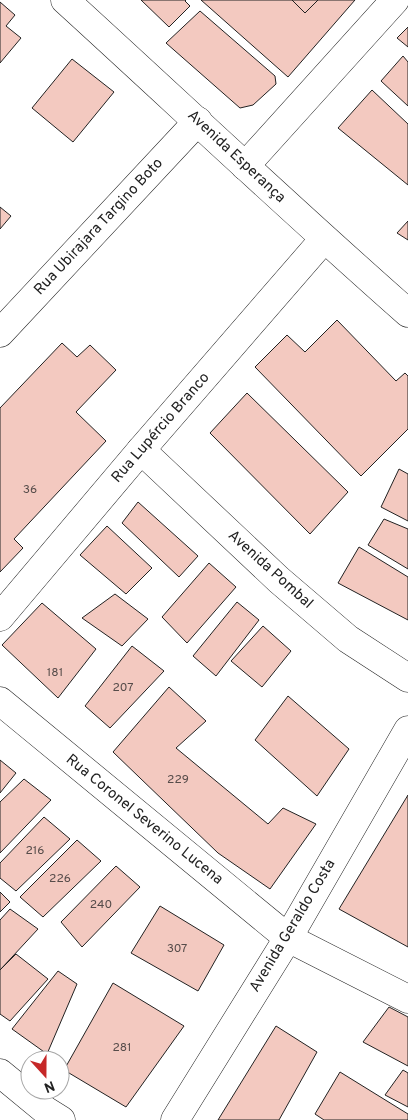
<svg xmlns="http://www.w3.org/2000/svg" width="408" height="1120" font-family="Overpass,sans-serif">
	<rect width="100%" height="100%" fill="#fff"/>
	<g fill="#f3c9c0" stroke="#222">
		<polygon points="141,0 186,0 185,1 190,6 169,27"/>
		<polygon points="201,0 355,0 288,77"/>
		<polygon points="292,0 318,0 305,13"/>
		<polygon points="0,2 15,15 6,26 21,38 0,63"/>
		<polygon points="200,11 275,76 276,84 253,105 240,108 166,43"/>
		<polygon points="408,27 408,47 397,38"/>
		<polygon points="403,56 408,62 408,106 381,81"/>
		<polygon points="72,59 114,92 73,142 32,108"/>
		<polygon points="372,90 408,124 408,185 338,128"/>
		<polygon points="0,207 11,216 0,229"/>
		<polygon points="408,221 408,240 397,233"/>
		<polygon points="337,320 396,381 405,373 408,376 408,429 361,476 255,367 287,335 305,352"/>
		<polygon points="62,343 77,357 90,345 116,370 76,412 106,441 14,539 23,548 0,572 0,408"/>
		<polygon points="247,393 348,492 310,534 210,433"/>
		<polygon points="399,469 408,474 408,521 381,507"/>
		<polygon points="138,502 198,556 179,577 122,523"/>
		<polygon points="384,519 408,529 408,569 368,545"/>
		<polygon points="107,526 152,568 126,594 80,555"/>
		<polygon points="359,547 408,577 408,620 338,583"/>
		<polygon points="209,563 236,587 187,643 162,617"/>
		<polygon points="115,594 148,619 122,646 82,618"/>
		<polygon points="237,602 259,620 216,676 193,656"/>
		<polygon points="42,603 96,649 58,698 2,645"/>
		<polygon points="263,626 291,651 262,687 231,661"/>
		<polygon points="132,646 164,671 110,728 85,706"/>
		<polygon points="169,687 206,721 176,748 268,824 283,808 316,824 270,889 218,853 113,752"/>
		<polygon points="288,696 349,749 317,796 255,740"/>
		<polygon points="0,760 16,773 0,793"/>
		<polygon points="24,779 51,800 0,853 0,802"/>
		<polygon points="408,795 408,947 339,909"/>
		<polygon points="44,817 70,839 16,891 0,878 0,863"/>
		<polygon points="77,840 101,861 43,917 20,897"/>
		<polygon points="116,866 140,887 82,947 61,922"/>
		<polygon points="0,892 10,902 0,912"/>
		<polygon points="160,906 224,945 198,991 131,953"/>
		<polygon points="10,909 38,929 0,970 0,920"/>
		<polygon points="16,954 48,979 10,1021 0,1014 0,970"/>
		<polygon points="58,971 77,984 47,1054 12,1029"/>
		<polygon points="113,983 184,1026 126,1107 64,1070"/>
		<polygon points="389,1007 408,1017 408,1066 363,1042"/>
		<polygon points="276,1026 317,1052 279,1120 218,1120"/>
		<polygon points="403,1070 408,1073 408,1107 385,1095"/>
		<polygon points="340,1072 408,1114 408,1120 324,1120 315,1114"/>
	</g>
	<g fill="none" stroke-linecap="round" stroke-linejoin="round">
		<g stroke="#222" stroke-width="29">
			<g id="minor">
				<polyline points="245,166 395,0"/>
				<polyline points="0,333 198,121"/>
				<polyline points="141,450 279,580 348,639 408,678"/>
				<polyline points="0,617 141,450 324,239"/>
				<polyline points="0,701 288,938 408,999"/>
				<polyline points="175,1120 288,938 408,730"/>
			</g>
		</g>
		<g stroke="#222" stroke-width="29">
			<g id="major">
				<path d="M65 0C179 104 292 211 408 313"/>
				<polyline points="0,1073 45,1110 61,1120"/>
			</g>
		</g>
		<use href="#minor" stroke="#fff" stroke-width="28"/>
		<use href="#major" stroke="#fff" stroke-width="28"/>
	</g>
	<g text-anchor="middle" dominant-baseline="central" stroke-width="4" stroke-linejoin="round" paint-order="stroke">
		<g font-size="12" fill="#564c4a">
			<text x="30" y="490">36</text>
			<text x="55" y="673">181</text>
			<text x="123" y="688">207</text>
			<text x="178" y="780">229</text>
			<text x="35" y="851">216</text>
			<text x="60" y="879">226</text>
			<text x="101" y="905">240</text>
			<text x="177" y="949">307</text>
			<text x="122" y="1048">281</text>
		</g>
		<g font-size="15" fill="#222" stroke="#fff">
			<text transform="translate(236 157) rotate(43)">Avenida Esperança</text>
			<text transform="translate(99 227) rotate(-47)">Rua Ubirajara Targino Boto</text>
			<text transform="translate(161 428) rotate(-49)">Rua Lupércio Branco</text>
			<text transform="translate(270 570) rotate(42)">Avenida Pombal</text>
			<text transform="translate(144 820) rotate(39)">Rua Coronel Severino Lucena</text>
			<text transform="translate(293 926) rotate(-59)">Avenida Geraldo Costa</text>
		</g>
	</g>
	<g transform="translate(45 1075) rotate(159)"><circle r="24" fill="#ffffff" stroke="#a7a7a7"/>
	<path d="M0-4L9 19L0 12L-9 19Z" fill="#c62828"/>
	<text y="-8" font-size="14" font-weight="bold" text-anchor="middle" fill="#222222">N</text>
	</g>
</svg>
